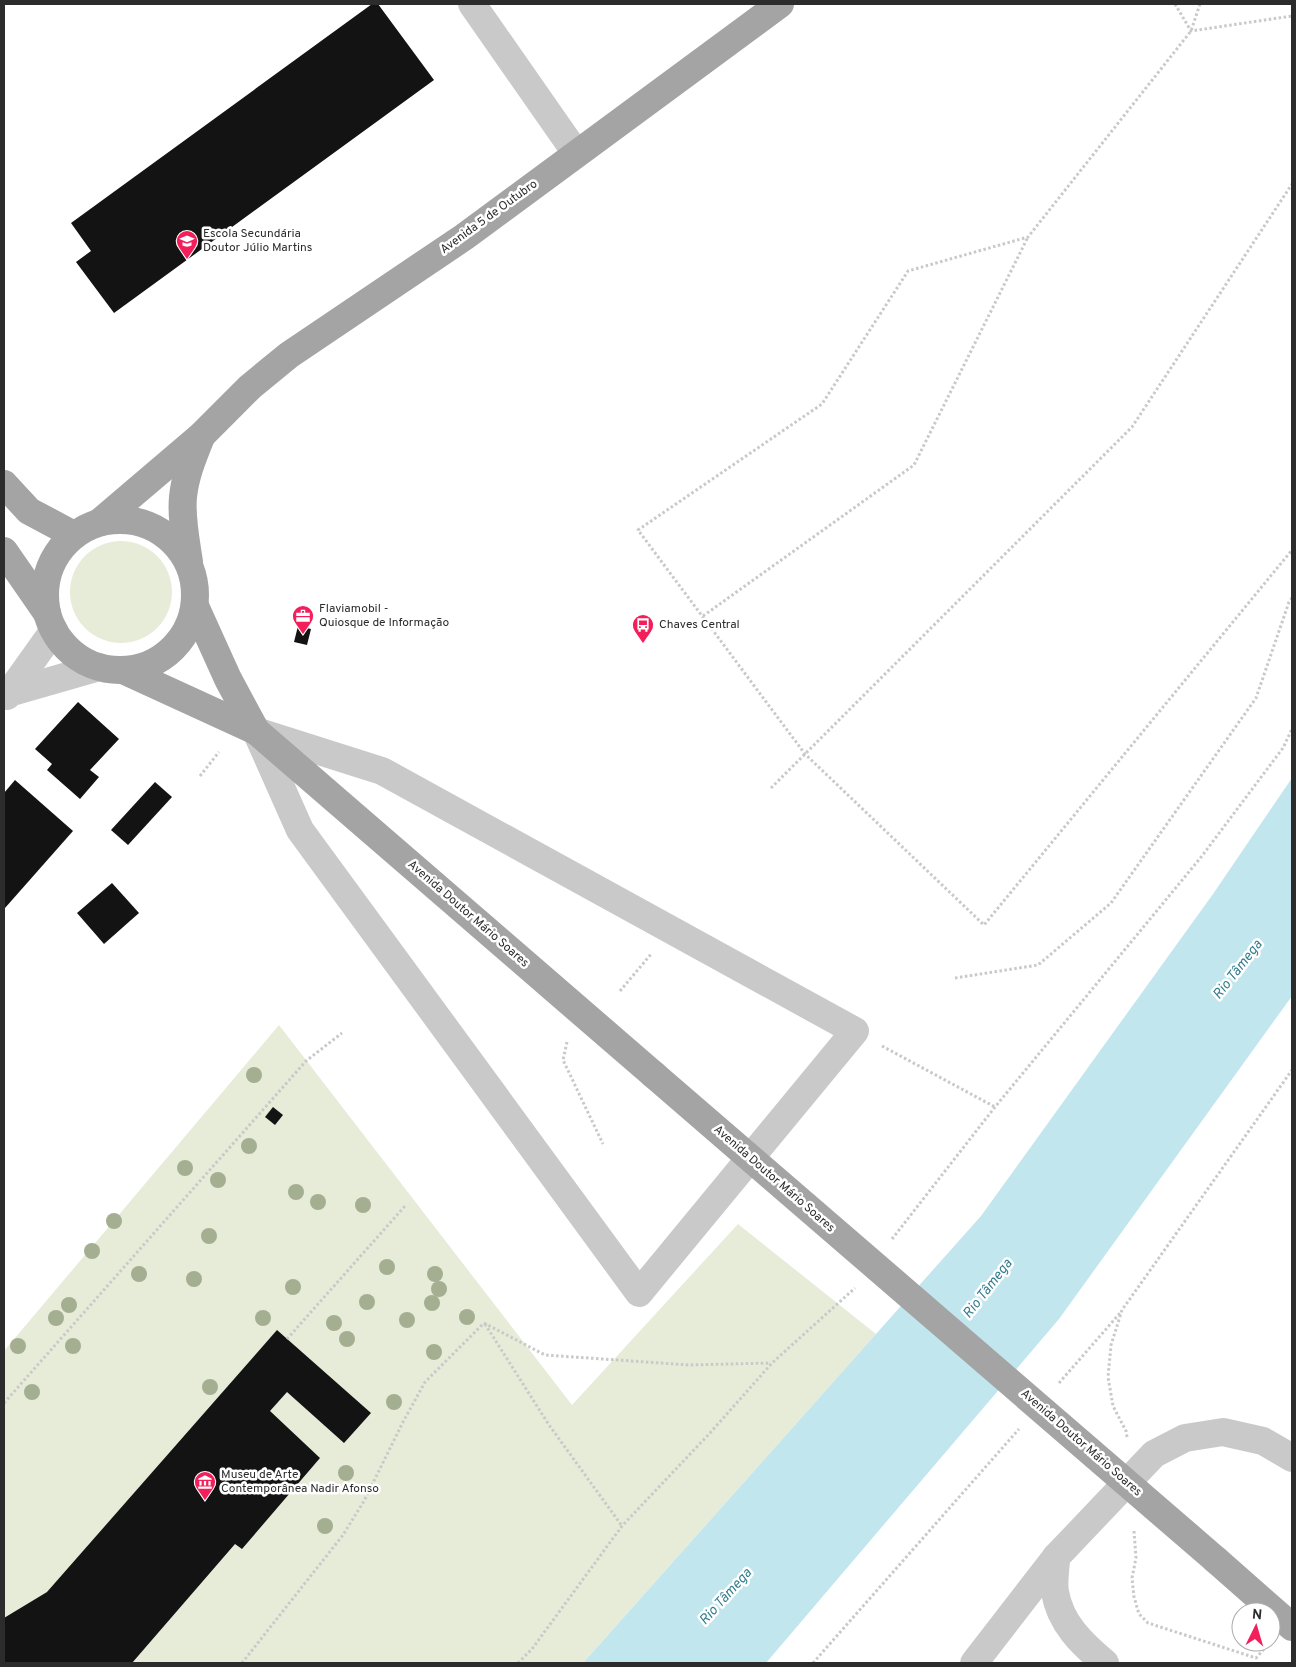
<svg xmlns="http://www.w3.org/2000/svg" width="1296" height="1667" font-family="Overpass,sans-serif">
	<rect width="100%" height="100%" fill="#fff"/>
	<g fill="#e7ecd8">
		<circle cx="121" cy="592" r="51"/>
		<polygon points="279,1025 572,1405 738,1224 876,1334 583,1663 4,1663 4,1351"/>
	</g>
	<polygon fill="#c2e6ed" points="1292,778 1292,996 1059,1319 766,1663 583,1663 981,1216 1213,894"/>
	<g fill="#131313">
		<polygon points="372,4 378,4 434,80 114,313 76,262 91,251 71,223"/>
		<polygon points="298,626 311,629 307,645 294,642"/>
		<polygon points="78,702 119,739 90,770 99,777 80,799 47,770 52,764 35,749"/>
		<polygon points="15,780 73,831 5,908 4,906 4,793"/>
		<polygon points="155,782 172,797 128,845 111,830"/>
		<polygon points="112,883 139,913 104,944 77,913"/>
		<polygon points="273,1107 283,1115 275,1125 265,1117"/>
		<polygon points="277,1330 371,1413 344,1443 287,1392 270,1411 320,1458 242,1549 235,1544 132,1663 4,1663 4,1618 47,1592"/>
	</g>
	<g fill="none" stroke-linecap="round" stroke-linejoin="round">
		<g stroke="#c9c9c9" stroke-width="3" stroke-dasharray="2.5 2.5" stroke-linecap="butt">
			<polyline points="1175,4 1191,31 1292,16"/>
			<polyline points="1200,4 1191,31 1028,237 908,271 822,404 638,530 805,754 984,925 1292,550"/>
			<polyline points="703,616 914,465 1028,237"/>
			<polyline points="200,776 219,752"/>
			<polyline points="771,788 1132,427 1292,184"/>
			<polyline points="955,978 1038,965 1111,903 1256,698 1289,602 1292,598"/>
			<polyline points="620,991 652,953"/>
			<polyline points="567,1042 563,1060 603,1144"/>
			<polyline points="882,1046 995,1107"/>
			<polyline points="892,1239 995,1107 1202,856 1283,748 1292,729"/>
			<polyline points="484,1323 545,1355 689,1365 771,1363"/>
			<polyline points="485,1324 549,1425 622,1526"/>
			<polyline points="287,1339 405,1206"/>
			<polyline points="1059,1383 1121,1312"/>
			<polyline points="4,1403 306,1061 342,1033"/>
			<polyline points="1127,1437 1126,1431 1113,1406 1108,1377 1111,1345 1122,1310 1292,1070"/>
			<polyline points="1134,1531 1136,1558 1132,1578 1134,1597 1139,1614 1148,1623 1256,1658 1264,1649"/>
			<polyline points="242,1663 343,1535 364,1501 403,1422 425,1382 484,1323"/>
			<polyline points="518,1663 532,1649 622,1526 710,1433 772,1363 855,1288"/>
			<polyline points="813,1663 1019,1429"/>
		</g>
		<g stroke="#c9c9c9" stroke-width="28">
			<polyline points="472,4 576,153"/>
			<polyline points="12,692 99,667"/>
			<polyline points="7,696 54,630"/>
			<polygon points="256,731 382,771 855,1031 639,1293 300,830"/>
			<path d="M1056 1557C1056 1568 1053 1581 1055 1592 1060 1623 1082 1644 1105 1663"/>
			<polyline points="974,1663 1056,1557 1154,1454 1185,1438 1223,1432 1263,1441 1292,1458"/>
		</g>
		<g stroke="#a4a4a4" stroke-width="28">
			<polyline points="4,484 29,511 74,535"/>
			<circle cx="120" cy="595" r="75"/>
			<polyline points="100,522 201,436 250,387 289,355 464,237 780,4"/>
			<polyline points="4,551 47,613"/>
			<path d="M189 562C186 541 181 518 183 497 185 476 193 457 201 437"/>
			<polyline points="195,606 228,679 256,731"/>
			<polyline points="123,670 256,731 654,1075"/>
			<polyline points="1216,1560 1292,1627"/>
		</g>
		<polyline stroke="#a4a4a4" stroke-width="28" points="654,1075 1216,1560"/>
	</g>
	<g fill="#a4ae91">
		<circle cx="254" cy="1075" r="8"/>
		<circle cx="249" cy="1146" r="8"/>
		<circle cx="185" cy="1168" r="8"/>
		<circle cx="218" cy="1180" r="8"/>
		<circle cx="296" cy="1192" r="8"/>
		<circle cx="318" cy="1202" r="8"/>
		<circle cx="363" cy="1205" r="8"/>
		<circle cx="114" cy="1221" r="8"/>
		<circle cx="209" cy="1236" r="8"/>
		<circle cx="92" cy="1251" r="8"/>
		<circle cx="387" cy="1267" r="8"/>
		<circle cx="139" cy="1274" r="8"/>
		<circle cx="435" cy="1274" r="8"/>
		<circle cx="194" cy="1279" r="8"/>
		<circle cx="293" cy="1287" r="8"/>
		<circle cx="439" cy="1289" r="8"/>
		<circle cx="367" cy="1302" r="8"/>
		<circle cx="432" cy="1303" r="8"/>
		<circle cx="69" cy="1305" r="8"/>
		<circle cx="467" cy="1317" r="8"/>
		<circle cx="56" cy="1318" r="8"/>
		<circle cx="263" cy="1318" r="8"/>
		<circle cx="407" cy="1320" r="8"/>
		<circle cx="334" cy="1323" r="8"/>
		<circle cx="347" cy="1339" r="8"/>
		<circle cx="18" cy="1346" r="8"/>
		<circle cx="73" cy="1346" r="8"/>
		<circle cx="434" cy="1352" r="8"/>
		<circle cx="210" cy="1387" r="8"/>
		<circle cx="32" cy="1392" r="8"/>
		<circle cx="394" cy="1402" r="8"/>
		<circle cx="346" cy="1473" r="8"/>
		<circle cx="325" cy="1526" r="8"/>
	</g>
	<defs>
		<g id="school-pin" transform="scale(1.125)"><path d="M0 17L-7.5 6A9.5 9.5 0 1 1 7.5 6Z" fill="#f31f5a" stroke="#fff"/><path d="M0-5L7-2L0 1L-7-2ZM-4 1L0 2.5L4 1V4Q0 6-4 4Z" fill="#fff"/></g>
		<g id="office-pin" transform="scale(1.125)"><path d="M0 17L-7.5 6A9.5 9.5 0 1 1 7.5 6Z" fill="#f31f5a" stroke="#fff"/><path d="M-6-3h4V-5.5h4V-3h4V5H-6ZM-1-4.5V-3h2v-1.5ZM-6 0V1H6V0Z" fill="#fff"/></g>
		<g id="bus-pin" transform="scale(1.125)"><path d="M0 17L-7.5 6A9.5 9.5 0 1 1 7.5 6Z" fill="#f31f5a" stroke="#fff"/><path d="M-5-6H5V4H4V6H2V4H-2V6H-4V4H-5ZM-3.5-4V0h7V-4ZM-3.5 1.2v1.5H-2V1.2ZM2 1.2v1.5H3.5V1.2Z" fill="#fff"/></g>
		<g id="museum-pin" transform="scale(1.125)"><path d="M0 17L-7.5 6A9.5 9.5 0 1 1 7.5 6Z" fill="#f31f5a" stroke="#fff"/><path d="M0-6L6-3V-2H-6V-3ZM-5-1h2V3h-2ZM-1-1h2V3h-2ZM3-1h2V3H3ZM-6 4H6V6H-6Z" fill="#fff"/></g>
	</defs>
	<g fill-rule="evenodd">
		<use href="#school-pin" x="187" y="241"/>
		<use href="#office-pin" x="303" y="616"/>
		<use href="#bus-pin" x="643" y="625"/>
		<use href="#museum-pin" x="205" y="1482"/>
	</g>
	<g text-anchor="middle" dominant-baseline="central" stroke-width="5" stroke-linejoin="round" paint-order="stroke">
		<g font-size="12" fill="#2c2c2c" stroke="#fff">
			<text transform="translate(489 217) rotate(-36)">Avenida 5 de Outubro</text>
			<text transform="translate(468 914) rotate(41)">Avenida Doutor Mário Soares</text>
			<text transform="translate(774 1179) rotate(41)">Avenida Doutor Mário Soares</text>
			<text transform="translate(1081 1443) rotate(41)">Avenida Doutor Mário Soares</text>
		</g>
		<g font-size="12" fill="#2c2c2c" stroke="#fff" text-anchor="start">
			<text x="203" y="234">Escola Secundária<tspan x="203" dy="14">Doutor Júlio Martins</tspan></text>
			<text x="319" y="609">Flaviamobil -<tspan x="319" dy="14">Quiosque de Informação</tspan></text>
			<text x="659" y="625">Chaves Central</text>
			<text x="221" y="1475">Museu de Arte<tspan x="221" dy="14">Contemporânea Nadir Afonso</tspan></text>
		</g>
		<g font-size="14" font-style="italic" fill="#337d8d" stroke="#fff">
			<text transform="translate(1238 970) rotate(-52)">Rio Tâmega</text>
			<text transform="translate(988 1289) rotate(-52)">Rio Tâmega</text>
			<text transform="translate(726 1597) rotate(-48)">Rio Tâmega</text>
		</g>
	</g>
	<rect width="1296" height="1667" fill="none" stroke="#2c2c2c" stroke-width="10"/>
	<g transform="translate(1256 1627) rotate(5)"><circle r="24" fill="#ffffff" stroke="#ababab"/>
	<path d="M0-4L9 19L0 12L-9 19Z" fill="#f31f5a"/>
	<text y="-8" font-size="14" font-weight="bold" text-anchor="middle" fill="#2c2c2c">N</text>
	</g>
</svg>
